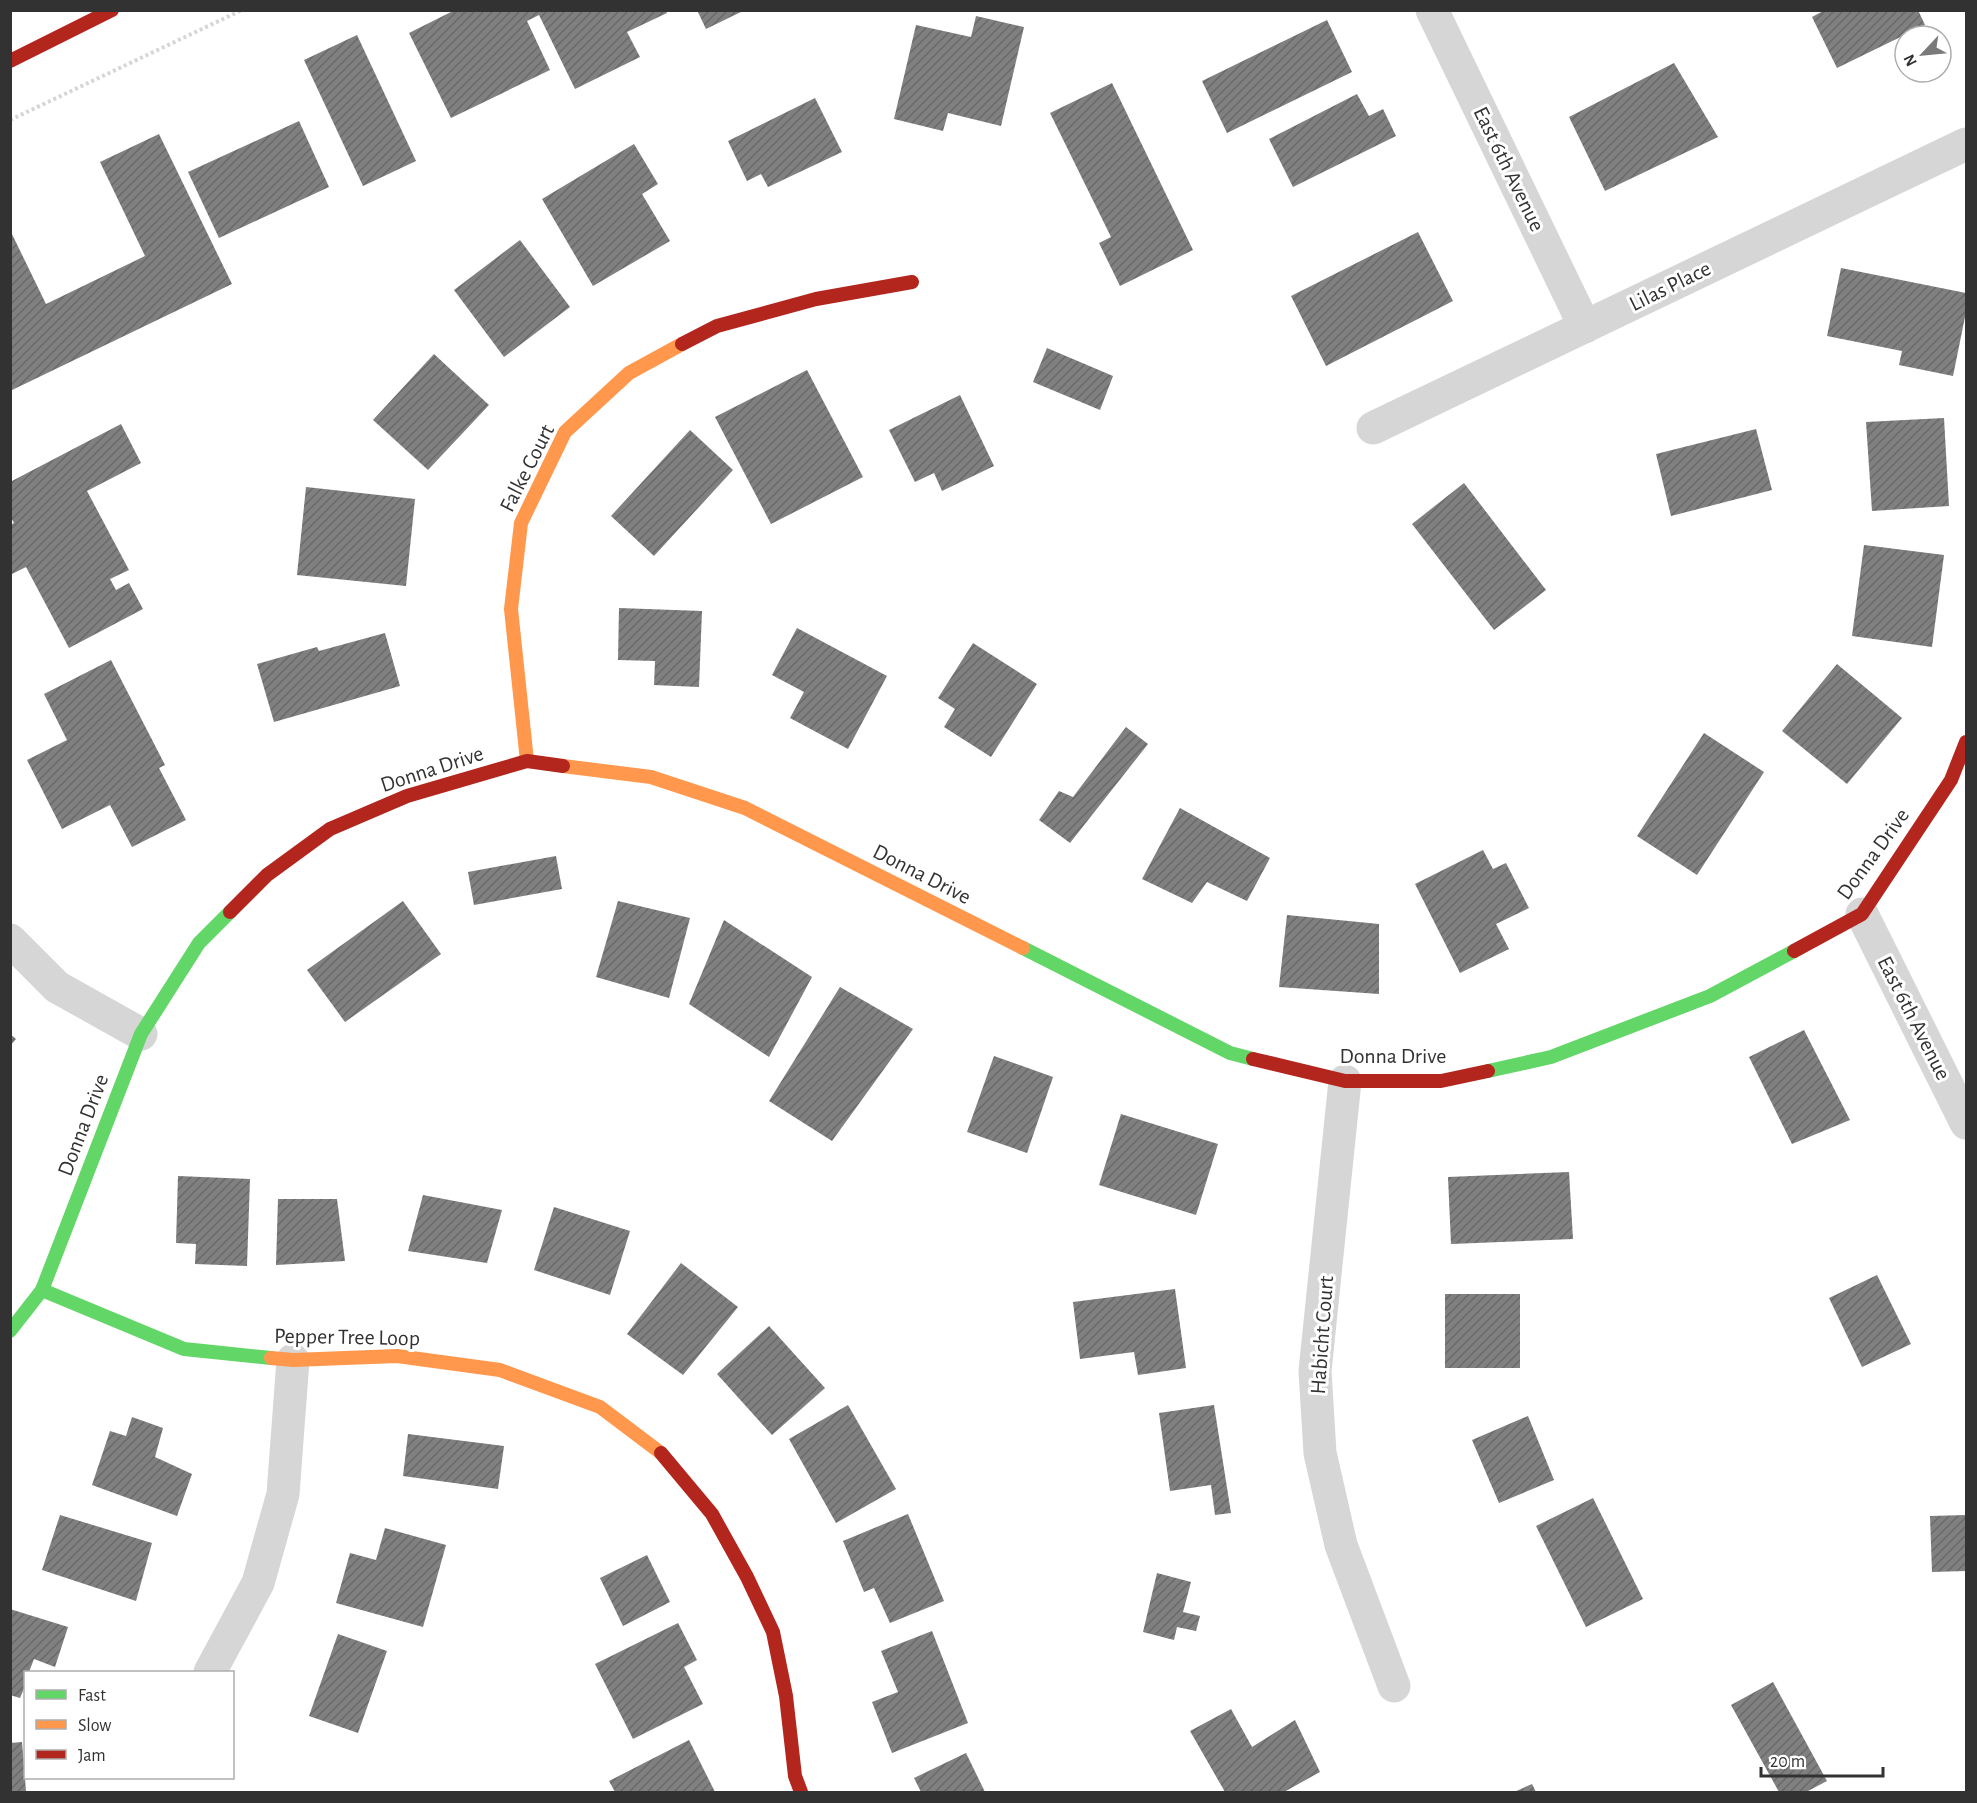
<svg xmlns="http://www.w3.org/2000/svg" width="1977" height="1803" font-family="'Alegreya Sans',sans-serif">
	<defs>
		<pattern id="building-hatch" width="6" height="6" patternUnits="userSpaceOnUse" patternTransform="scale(1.5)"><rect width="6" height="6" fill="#808080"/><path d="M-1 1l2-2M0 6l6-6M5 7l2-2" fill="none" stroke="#696969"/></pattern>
	</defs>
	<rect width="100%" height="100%" fill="#fff"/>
	<g fill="url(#building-hatch)">
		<polygon points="455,10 666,10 667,13 627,32 640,57 575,89 539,15 527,21 550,70 451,118 409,33"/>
		<polygon points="697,10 745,10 706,29"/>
		<polygon points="1825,10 1918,10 1925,25 1837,68 1812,17"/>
		<polygon points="976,16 1024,27 1001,126 948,113 943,131 894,119 916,25 971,37"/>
		<polygon points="1327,20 1352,72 1227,133 1202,81"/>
		<polygon points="357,35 416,161 363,186 304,60"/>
		<polygon points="1674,63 1718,137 1605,191 1569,117"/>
		<polygon points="1112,83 1193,250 1120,286 1099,243 1111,237 1050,113"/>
		<polygon points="1357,94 1369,116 1383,109 1396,136 1293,187 1269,139"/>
		<polygon points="815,98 842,152 768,187 761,174 747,181 728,141"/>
		<polygon points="299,121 329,187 219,238 188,172"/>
		<polygon points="159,134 232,284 10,391 10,230 46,304 145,256 100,162"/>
		<polygon points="634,144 658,184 642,194 670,241 593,286 542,199"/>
		<polygon points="1418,232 1453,301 1326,366 1291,296"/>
		<polygon points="520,240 570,307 504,357 454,290"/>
		<polygon points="1841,268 1966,293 1966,312 1953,376 1899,365 1902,351 1827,336"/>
		<polygon points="1047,348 1113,376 1100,410 1033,382"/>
		<polygon points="434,354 489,405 428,470 373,420"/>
		<polygon points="807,370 863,477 771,524 715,417"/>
		<polygon points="960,395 994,466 942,491 934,473 915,482 889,430"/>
		<polygon points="1944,418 1949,506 1872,511 1866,422"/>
		<polygon points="121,424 141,463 87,491 129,570 110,579 116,590 129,583 143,609 69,648 26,567 10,575 10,525 14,523 10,516 10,482"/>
		<polygon points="1756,429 1772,490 1671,516 1656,454"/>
		<polygon points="690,430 733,470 654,556 611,516"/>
		<polygon points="1464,483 1546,590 1494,630 1412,524"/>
		<polygon points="306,487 415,499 406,586 297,575"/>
		<polygon points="1864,545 1944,555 1932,647 1852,636"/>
		<polygon points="619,608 702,611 699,687 654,685 655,661 618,660"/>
		<polygon points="797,628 887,676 848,749 790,718 804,692 772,675"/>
		<polygon points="385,633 400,686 274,722 257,664 317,647 319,651"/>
		<polygon points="973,643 1037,684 991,757 944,727 955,709 938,698"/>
		<polygon points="111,660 165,765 159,768 186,820 132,847 110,805 62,829 27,760 67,740 44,694"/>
		<polygon points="1837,664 1902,718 1847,784 1782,731"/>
		<polygon points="1126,727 1148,744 1070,843 1039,820 1059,791 1073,797"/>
		<polygon points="1704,733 1764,772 1697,875 1637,836"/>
		<polygon points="1180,808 1270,858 1247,901 1207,882 1192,903 1142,879"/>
		<polygon points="1483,850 1493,869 1506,863 1529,908 1496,924 1509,949 1460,973 1415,884"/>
		<polygon points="556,856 562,889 474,905 468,872"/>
		<polygon points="403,901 441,954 345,1022 307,970"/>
		<polygon points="618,901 690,918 669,998 596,977"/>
		<polygon points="1287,915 1379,924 1379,994 1279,987"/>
		<polygon points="724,920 812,977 769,1057 689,1004"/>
		<polygon points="840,987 913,1029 832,1141 769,1101"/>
		<polygon points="1804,1030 1850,1120 1792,1144 1749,1057"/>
		<polygon points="10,1034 16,1039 10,1046"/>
		<polygon points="994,1056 1053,1077 1027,1153 967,1132"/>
		<polygon points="1121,1114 1218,1144 1196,1215 1099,1185"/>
		<polygon points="1569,1172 1573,1239 1451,1244 1448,1177"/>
		<polygon points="178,1176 250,1179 247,1266 195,1264 196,1244 176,1243"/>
		<polygon points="423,1195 502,1210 487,1263 408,1251"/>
		<polygon points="278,1199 337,1199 345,1261 276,1265"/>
		<polygon points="554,1207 630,1231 610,1295 534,1270"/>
		<polygon points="681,1263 738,1307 683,1375 627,1334"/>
		<polygon points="1877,1275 1911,1344 1862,1367 1829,1298"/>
		<polygon points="1175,1289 1186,1368 1138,1375 1134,1352 1080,1359 1073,1302"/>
		<rect x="1445" y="1294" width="75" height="74"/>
		<polygon points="769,1326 825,1388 772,1435 717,1374"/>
		<polygon points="848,1405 896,1489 836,1523 789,1439"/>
		<polygon points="1214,1405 1231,1513 1215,1515 1211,1485 1170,1491 1159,1413"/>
		<polygon points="1528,1416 1554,1480 1499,1503 1472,1440"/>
		<polygon points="132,1417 163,1428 155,1457 192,1474 177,1516 92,1485 110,1431 126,1436"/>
		<polygon points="408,1434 504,1446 498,1489 403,1476"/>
		<polygon points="1593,1498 1643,1599 1586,1627 1536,1526"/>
		<polygon points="908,1514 944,1601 890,1623 874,1588 864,1592 843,1541"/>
		<polygon points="60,1515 152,1543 136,1601 42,1570"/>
		<polygon points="1966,1515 1966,1571 1932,1572 1930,1516"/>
		<polygon points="385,1528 446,1545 423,1627 336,1603 350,1553 376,1560"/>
		<polygon points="647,1555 670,1602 623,1626 600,1578"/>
		<polygon points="1157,1573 1191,1582 1183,1612 1200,1616 1196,1631 1177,1627 1174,1640 1143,1632"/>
		<polygon points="10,1609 68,1627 55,1667 34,1659 29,1672 26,1672 26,1684 20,1698 10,1695"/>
		<polygon points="678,1623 697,1660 684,1667 703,1704 633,1739 595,1664"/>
		<polygon points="932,1631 968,1723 892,1753 872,1702 898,1692 881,1651"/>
		<polygon points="338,1634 387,1651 358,1733 309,1716"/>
		<polygon points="1773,1682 1827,1781 1806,1792 1779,1792 1731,1705"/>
		<polygon points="1231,1709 1252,1747 1295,1720 1320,1772 1284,1792 1225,1792 1190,1731"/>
		<polygon points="689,1740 715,1792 615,1792 609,1781"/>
		<polygon points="22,1742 26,1791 10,1792 10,1743"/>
		<polygon points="966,1753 985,1792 921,1792 914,1778"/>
		<polygon points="1532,1784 1536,1792 1514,1792"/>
	</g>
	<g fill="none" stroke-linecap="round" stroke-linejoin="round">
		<polyline stroke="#d6d6d6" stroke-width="4" stroke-dasharray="3 3" stroke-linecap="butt" points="10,120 242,10"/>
		<g stroke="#d6d6d6" stroke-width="33">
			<polyline points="1432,10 1585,327"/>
			<polyline points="1373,428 1966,144"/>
			<polyline points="1862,914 1966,1123"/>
			<polyline points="10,940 57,987 141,1034"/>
			<polyline points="1345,1081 1315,1371 1320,1453 1341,1545 1394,1686"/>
			<polyline points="210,1672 258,1583 283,1494 293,1360"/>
		</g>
		<g stroke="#63d668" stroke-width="14">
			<polyline points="1023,948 1230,1053 1253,1059"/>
			<polyline points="1488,1071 1551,1057 1710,996 1794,951"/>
			<polyline points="42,1290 184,1349 271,1358"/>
			<polyline points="10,1331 42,1290 141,1034 199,943 230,912"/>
		</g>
		<g stroke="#ff974d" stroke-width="14">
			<polyline points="527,761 511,609 521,523 565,432 629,373 682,344"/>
			<polyline points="563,766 651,777 745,808 1023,948"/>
			<polyline points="271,1358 293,1360 397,1356 500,1370 600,1407 661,1453"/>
		</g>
		<g stroke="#b3261e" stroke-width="14">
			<polyline points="10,61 112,10"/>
			<polyline points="682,344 717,326 816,299 912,282"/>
			<polyline points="230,912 267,875 330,829 407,796 527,761 563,766"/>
			<polyline points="1794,951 1862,914 1951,780 1966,742"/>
			<polyline points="1253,1059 1345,1081 1441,1081 1488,1071"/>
			<polyline points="661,1453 712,1514 747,1577 773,1632 786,1696 795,1776 801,1792"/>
		</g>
	</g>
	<g text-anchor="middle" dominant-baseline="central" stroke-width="6" stroke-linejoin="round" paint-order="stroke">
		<g font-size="22" fill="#323232" stroke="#fff">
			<text transform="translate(1509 169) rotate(64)">East 6th Avenue</text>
			<text transform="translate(1670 286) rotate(-26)">Lilas Place</text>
			<text transform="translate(527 468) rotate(-63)">Falke Court</text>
			<text transform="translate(432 769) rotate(-18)">Donna Drive</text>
			<text transform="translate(1873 854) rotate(-54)">Donna Drive</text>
			<text transform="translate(922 874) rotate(27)">Donna Drive</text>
			<text transform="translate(1914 1018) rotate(63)">East 6th Avenue</text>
			<text x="1393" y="1056">Donna Drive</text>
			<text transform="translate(83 1125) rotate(-69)">Donna Drive</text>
			<text transform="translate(1322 1335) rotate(-86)">Habicht Court</text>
			<text transform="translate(347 1337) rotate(1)">Pepper Tree Loop</text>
		</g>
	</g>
	<rect width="1977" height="1803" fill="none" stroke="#323232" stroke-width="24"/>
	<rect x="24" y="1671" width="210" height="108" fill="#ffffff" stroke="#adadad" stroke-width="1.5"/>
	<rect x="36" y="1690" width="30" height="9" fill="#63d668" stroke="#adadad" stroke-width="1.5"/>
	<text x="78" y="1701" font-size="18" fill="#323232">Fast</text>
	<rect x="36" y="1720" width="30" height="9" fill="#ff974d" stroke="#adadad" stroke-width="1.5"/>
	<text x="78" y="1731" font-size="18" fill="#323232">Slow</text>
	<rect x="36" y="1750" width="30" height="9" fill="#b3261e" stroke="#adadad" stroke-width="1.5"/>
	<text x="78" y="1761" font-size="18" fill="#323232">Jam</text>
	<g transform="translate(1923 54) rotate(244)"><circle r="28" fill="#ffffff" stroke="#adadad" stroke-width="1.5"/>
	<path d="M0-4.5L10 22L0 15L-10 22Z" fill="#7a7a7a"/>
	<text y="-9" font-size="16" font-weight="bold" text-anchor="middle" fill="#323232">N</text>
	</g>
	<path d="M1761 1767v9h122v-9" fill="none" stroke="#323232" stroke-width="3"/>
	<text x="1770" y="1767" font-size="18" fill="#323232" stroke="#ffffff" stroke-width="4.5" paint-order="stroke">20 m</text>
</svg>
